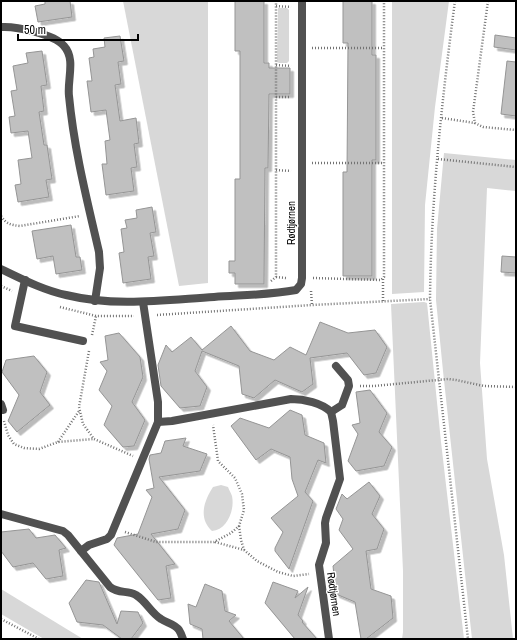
<svg xmlns="http://www.w3.org/2000/svg" width="517" height="640" font-family="'Archivo Narrow',sans-serif">
	<defs>
		<filter id="shadow"><feDropShadow dx="3.5" dy="3.5" stdDeviation="0" flood-color="#0004"/></filter>
	</defs>
	<rect width="100%" height="100%" fill="#fff"/>
	<g fill="#d8d8d8">
		<polygon points="123,1 208,1 208,283 179,286"/>
		<polygon points="392,1 449,1 435,107 425,205 424,292 392,294"/>
		<polygon points="278,8 287,8 289,10 289,61 287,63 279,63 277,62"/>
		<polygon points="444,153 516,160 516,191 487,188 480,363 487,459 504,555 513,639 472,639 443,371 436,300 437,229"/>
		<polygon points="424,302 427,303 441,442 464,639 402,639 403,632 403,571 391,304"/>
		<path d="M221 485 228 487C229 490 231 493 232 496 235 510 227 530 212 531 198 518 204 501 213 487Z"/>
		<polygon points="1,589 83,639 44,639 1,614"/>
	</g>
	<g fill="#c0c0c0" stroke="#959595" filter="url(#shadow)">
		<polygon points="45,1 70,1 72,17 38,22 35,6 45,4"/>
		<polygon points="235,1 264,1 264,63 269,63 269,68 290,68 290,94 269,94 268,168 265,168 264,284 235,284 235,273 229,273 229,261 235,261 235,179 240,179 240,51 235,51"/>
		<polygon points="343,1 372,1 372,55 376,55 376,160 372,160 372,276 343,276 343,172 347,172 348,43 343,43"/>
		<polygon points="495,35 516,38 516,50 494,47"/>
		<polygon points="120,36 124,61 118,62 121,84 115,85 120,121 136,118 139,143 134,144 137,167 131,168 134,191 106,195 102,164 107,164 105,141 110,140 106,110 91,112 87,81 92,81 89,58 94,57 93,49 105,47 104,38"/>
		<polygon points="42,51 47,85 41,86 44,111 39,112 44,145 47,145 52,179 46,180 49,197 18,202 15,185 21,184 18,160 32,158 28,131 11,133 9,117 15,116 11,91 17,90 13,66 28,63 26,53"/>
		<polygon points="507,61 516,62 516,116 501,114"/>
		<polygon points="152,207 156,232 150,233 154,256 148,257 151,279 123,283 119,253 124,252 121,229 127,228 125,220 137,218 136,210"/>
		<polygon points="71,225 76,257 80,257 82,270 56,274 53,256 37,259 32,231"/>
		<polygon points="502,256 516,257 516,273 501,272"/>
		<polygon points="320,322 348,333 375,330 387,347 376,373 364,375 347,353 310,358 313,384 302,392 275,380 254,398 242,394 239,366 202,351 195,371 207,387 200,406 180,408 161,386 158,365 166,345 172,352 191,337 202,350 231,326 250,351 274,360 290,347 306,355"/>
		<polygon points="119,333 140,357 143,377 132,402 145,420 134,446 123,447 104,425 112,406 99,390 107,371 100,362 108,360 105,336"/>
		<polygon points="34,356 47,372 40,392 50,405 17,432 8,421 19,395 2,372 6,360"/>
		<polygon points="370,390 387,413 379,432 392,447 384,466 356,471 348,461 358,434 352,425 360,423 356,392"/>
		<polygon points="290,410 302,415 305,435 324,443 326,463 318,460 305,492 313,501 289,569 275,551 275,548 283,532 271,518 298,496 292,479 290,457 271,449 256,460 231,426 240,418 269,428"/>
		<polygon points="186,438 183,446 207,454 200,471 159,477 185,510 178,529 151,534 175,564 166,566 171,598 158,600 114,545 117,538 138,534 152,497 146,490 154,488 149,459 150,455 161,453 165,441"/>
		<polygon points="369,482 380,496 372,514 384,529 377,549 366,551 371,589 391,596 393,618 366,639 361,639 355,602 336,594 333,566 353,549 339,530 343,519 336,509 342,494 347,499"/>
		<polygon points="29,529 36,538 55,535 66,548 59,550 63,576 46,579 33,563 13,567 1,551 1,532"/>
		<polygon points="86,580 99,582 117,624 121,611 138,612 143,623 131,639 122,639 103,625 77,622 69,603"/>
		<polygon points="273,582 298,591 295,598 308,587 298,615 303,621 302,622 317,639 295,639 265,603"/>
		<polygon points="205,584 222,591 225,611 236,615 229,621 244,639 203,639 202,629 190,624 188,604 196,607"/>
	</g>
	<g fill="none" stroke-linecap="round" stroke-linejoin="round">
		<g stroke="#737373" stroke-width="2.5" stroke-dasharray="1 2" stroke-linecap="butt">
			<path d="M455 1C442 99 431 199 430 299L468 639"/>
			<polyline points="488,1 473,112 475,123 483,127 516,130"/>
			<polyline points="276,6 291,7"/>
			<polyline points="312,48 384,48"/>
			<polyline points="276,65 291,66"/>
			<polyline points="276,97 291,97"/>
			<polyline points="442,118 475,123"/>
			<polyline points="438,159 516,167"/>
			<polyline points="312,163 384,163"/>
			<polyline points="276,170 291,171"/>
			<path d="M1 216C6 224 11 225 20 226L80 216"/>
			<polyline points="276,277 286,278"/>
			<polyline points="313,278 381,280 384,277 384,1"/>
			<polyline points="383,279 383,301"/>
			<polyline points="271,281 276,277 276,1"/>
			<polyline points="1,286 12,291"/>
			<polyline points="311,291 312,305"/>
			<polyline points="60,307 96,316 134,316"/>
			<polyline points="157,315 312,305 430,299"/>
			<polyline points="92,335 96,316"/>
			<polyline points="89,351 79,407 83,424 94,439 133,456"/>
			<polyline points="360,386 374,386 448,379 456,380 484,386 516,387"/>
			<polyline points="4,421 8,435 14,444 24,448 39,449 58,442 93,439"/>
			<polyline points="58,442 79,411"/>
			<polyline points="239,526 241,540 244,550"/>
			<polyline points="125,532 156,542 214,542 231,533 239,526 244,510 242,494 235,478 218,461 213,425"/>
			<polyline points="215,542 244,550 257,561 278,572 293,576 309,574"/>
			<polyline points="1,619 39,639"/>
		</g>
		<g stroke="#515151" stroke-width="8">
			<path d="M1 27C16 26 54 34 64 46 76 59 67 80 69 96 74 149 87 200 99 252L100 268 95 301"/>
			<path d="M1 269C22 279 43 290 66 295 115 307 165 300 214 297 241 295 270 295 296 290L301 284 302 278V1"/>
			<polyline points="25,280 15,326 83,341"/>
			<polyline points="1,404 3,410"/>
			<polyline points="331,412 342,405 349,386 348,380 336,366"/>
			<path d="M158 422 172 421 291 399C304 399 322 403 331 412L333 421 340 479 326 518 325 523 326 543 319 565 329 639"/>
			<path d="M1 514 63 531 68 535 110 587C119 594 127 590 136 595 146 601 151 613 161 619 167 623 175 624 179 630 181 633 182 636 183 639"/>
			<polyline points="81,551 89,545 107,539 111,535 158,422 158,402 143,302"/>
		</g>
	</g>
	<g text-anchor="middle" dominant-baseline="central" stroke-width="3" stroke-linejoin="round" paint-order="stroke">
		<g font-size="11" fill="#000" stroke="#fff">
			<text transform="translate(291 223) rotate(-90)">Rødtjørnen</text>
			<text transform="translate(334 594) rotate(82)">Rødtjørnen</text>
		</g>
	</g>
	<rect width="517" height="640" fill="none" stroke="#000000" stroke-width="4"/>
	<path d="M18 34v6h120v-6" fill="none" stroke="#000000" stroke-width="2"/>
	<text x="24" y="34" font-size="12" fill="#000000" stroke="#ffffff" stroke-width="3" paint-order="stroke">50 m</text>
</svg>
